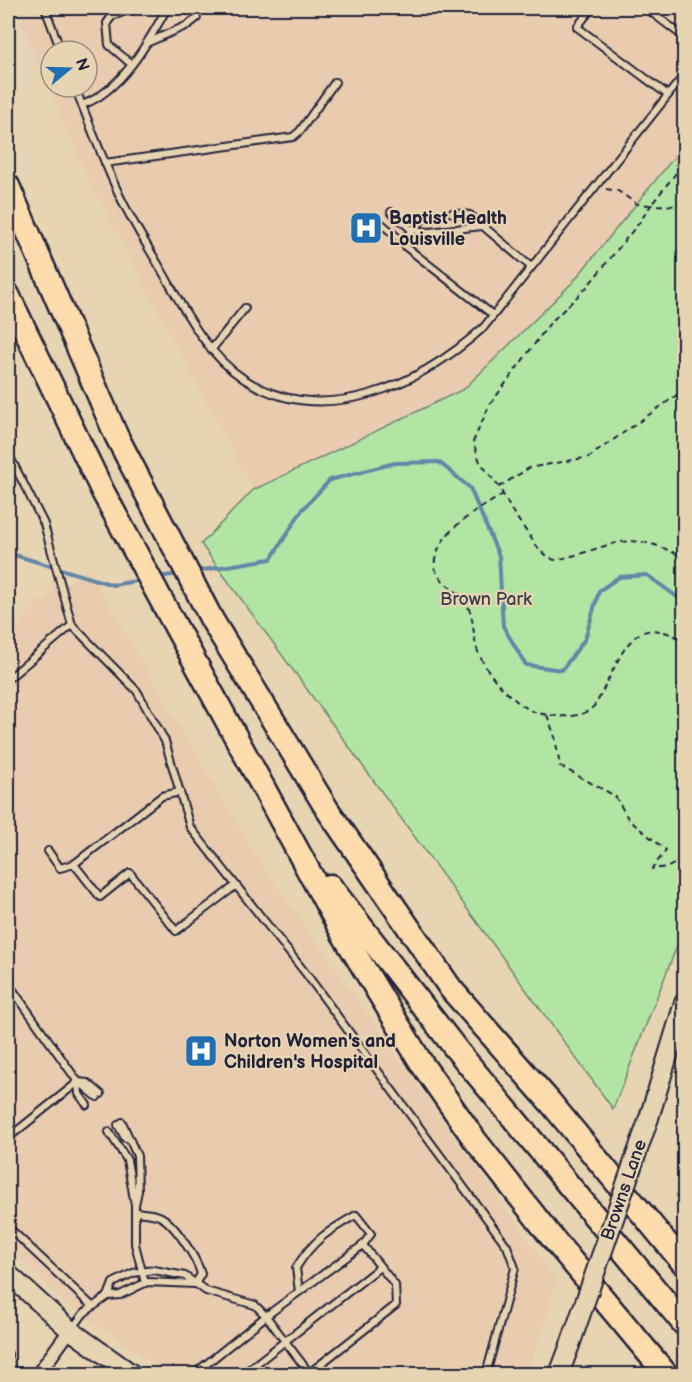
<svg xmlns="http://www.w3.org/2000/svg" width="692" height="1382" font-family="'Balsamiq Sans',sans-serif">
	<rect width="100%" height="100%" fill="#e7d4b2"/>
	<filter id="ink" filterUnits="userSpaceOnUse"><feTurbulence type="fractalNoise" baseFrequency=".0167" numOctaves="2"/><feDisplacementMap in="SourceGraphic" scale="12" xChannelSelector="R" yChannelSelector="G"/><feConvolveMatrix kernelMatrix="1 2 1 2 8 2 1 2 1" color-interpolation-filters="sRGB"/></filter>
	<g filter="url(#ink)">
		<g fill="#e9cbaf" fill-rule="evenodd">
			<path d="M15 8H684V145L573 282 464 389 253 490 86 174ZM51 51H87V87H51Z"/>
			<polygon points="88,570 257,858 557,1281 528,1374 169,1374 65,1303 8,1244 8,637 41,599"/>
			<polygon points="8,1313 15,1321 17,1364 9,1374"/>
		</g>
		<polygon fill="#b2e4a4" stroke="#6a8370" stroke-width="1.5" points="684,145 684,928 613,1109 201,544 253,490 464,389 573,282"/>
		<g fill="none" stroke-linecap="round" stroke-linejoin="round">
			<g stroke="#6387a7" stroke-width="4">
				<polyline points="8,553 113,585 142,580"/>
				<polyline points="197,571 271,559 302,510 330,480 395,463 439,462 470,488 499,556 503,626 526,665 562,670 585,639 599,591 619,577 647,575 684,602"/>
				<polyline points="158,577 180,574"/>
			</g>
			<g stroke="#22223b" stroke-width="10">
				<g id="lane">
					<polyline points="45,8 61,51"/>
					<polyline points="592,8 577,27 668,95"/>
					<polyline points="646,8 684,37"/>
					<polyline points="149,42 188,25 197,18"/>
					<polyline points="130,63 109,45 107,23 112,16 135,8"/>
					<path d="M75 87C89 123 102 158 118 192 131 221 149 248 165 276 186 313 207 355 244 379 325 431 422 383 484 327L684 75"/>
					<path d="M82 105C121 91 148 43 167 8"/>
					<polyline points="105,163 293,137 300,131 335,82"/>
					<polyline points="391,212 412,230 429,232 482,226"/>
					<polyline points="452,213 470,215 531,267"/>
					<polyline points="423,219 404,240 406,247 493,315"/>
					<polyline points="382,224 404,243"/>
					<polyline points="211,350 245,308"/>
					<polyline points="8,453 44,524 72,625 137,691 165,741 190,827 307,975 507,1246 515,1268 486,1374"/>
					<polyline points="8,679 72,625"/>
					<polyline points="48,851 60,868 74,864 162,796 180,792"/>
					<polyline points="74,864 100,897 130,873 176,931 235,886"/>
					<polyline points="8,983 78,1082 8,1138"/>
					<polyline points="78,1082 88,1083 101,1094"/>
					<polyline points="78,1082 79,1094 87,1105"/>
					<polyline points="79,1082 97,1097"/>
					<polyline points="122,1122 137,1156 138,1191 135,1205 135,1244 145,1283"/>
					<polyline points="118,1125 125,1138"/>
					<polyline points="109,1132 127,1160 135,1205"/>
					<path d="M135 1212C142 1213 152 1213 159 1216 174 1222 197 1259 201 1274L195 1284"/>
					<polyline points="8,1227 92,1306"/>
					<path d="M299 1292 296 1268C313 1240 328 1231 356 1215L371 1234 363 1245"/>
					<polyline points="108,1296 113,1283 133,1273 154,1270 185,1276 206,1291 255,1305 266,1316 363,1245 395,1285 396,1305 308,1374"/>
					<polyline points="72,1329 84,1313 108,1296 120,1295 147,1282 195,1284"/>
					<polyline points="8,1354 8,1369"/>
					<polyline points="194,1374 266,1316 310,1374"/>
					<polyline points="243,1374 380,1267"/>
				</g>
			</g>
			<g stroke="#22223b" stroke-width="16">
				<polyline id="street" points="38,1374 70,1330"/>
			</g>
			<g stroke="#22223b" stroke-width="22">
				<g id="secondary">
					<polyline points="649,1118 684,1003"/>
					<polyline points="8,1274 70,1330 132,1374"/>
					<polyline points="559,1374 570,1345"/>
				</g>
			</g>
			<g stroke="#22223b" stroke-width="27">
				<g id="highway">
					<polyline points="8,186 116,435 212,620 327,809 451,989 550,1102 684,1264"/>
					<polyline points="8,295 103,492 171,618 343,934 422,1064 475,1140 549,1234 666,1374"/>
					<polyline points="330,886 456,1049 684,1324"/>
				</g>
			</g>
			<g stroke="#22223b" stroke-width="2" stroke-dasharray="6 4.5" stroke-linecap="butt">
				<polyline points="606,189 618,191 637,204 651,205 684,163"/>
				<path d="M684 206 651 205 639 223 586 288 550 323 489 406 473 442 480 462 499 487 512 511 541 552 554 560C613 549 624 525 684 558"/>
				<polyline points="499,487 529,468 589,457 684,390"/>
				<path d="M503 494C475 513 437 529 434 567 442 585 453 587 464 600 475 614 472 633 477 649 485 671 506 696 527 708 536 714 547 715 557 716 568 717 584 716 592 708 597 704 601 694 604 688 624 650 634 611 684 641"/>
				<polyline points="547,715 555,737 560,766 615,796 629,820 666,850 652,869 668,867 684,859"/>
			</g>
			<use href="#lane" stroke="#e7d4b2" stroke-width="6"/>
			<use href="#street" stroke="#e7d4b2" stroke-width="12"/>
			<use href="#secondary" stroke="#e7d4b2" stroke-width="18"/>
			<use href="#highway" stroke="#fcdcac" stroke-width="22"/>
			<g stroke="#22223b" stroke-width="22" stroke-linecap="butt">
				<polyline id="secondary-bridge" points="570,1345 649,1118"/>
			</g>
			<use href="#secondary-bridge" stroke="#e7d4b2" stroke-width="18"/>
		</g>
	</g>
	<defs>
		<g id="hospital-square" transform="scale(1.725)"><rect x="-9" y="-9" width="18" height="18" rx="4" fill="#1f6fb2" stroke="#e7d4b2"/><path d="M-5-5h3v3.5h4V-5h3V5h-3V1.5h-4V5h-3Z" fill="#fff"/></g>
	</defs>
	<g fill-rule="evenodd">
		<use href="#hospital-square" x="366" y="228"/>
		<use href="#hospital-square" x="201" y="1051"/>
	</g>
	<g text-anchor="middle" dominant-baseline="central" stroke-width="4.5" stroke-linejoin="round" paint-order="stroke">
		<g font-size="18" font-weight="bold" fill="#22223b" stroke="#e7d4b2" text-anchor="start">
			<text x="389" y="218">Baptist Health<tspan x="389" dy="21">Louisville</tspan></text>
			<text x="224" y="1041">Norton Women's and<tspan x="224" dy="21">Children's Hospital</tspan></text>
		</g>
		<g font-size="18" fill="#383f4b" stroke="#e7d4b2">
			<text x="486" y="599">Brown Park</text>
		</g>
		<g font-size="18" fill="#22223b" stroke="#e7d4b2">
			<text transform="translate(624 1190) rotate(-71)">Browns Lane</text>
		</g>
	</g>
	<rect width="692" height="1382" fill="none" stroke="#e7d4b2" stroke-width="30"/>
	<rect x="15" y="15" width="662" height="1352" fill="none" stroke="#22223b" stroke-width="2" filter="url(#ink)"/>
	<g transform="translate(69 69) rotate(71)"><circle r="28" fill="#e7d4b2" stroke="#988d82" stroke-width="1.5"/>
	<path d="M0-4.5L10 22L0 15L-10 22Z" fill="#1f6fb2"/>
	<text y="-9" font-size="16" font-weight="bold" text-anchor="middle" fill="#22223b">N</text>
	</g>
</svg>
